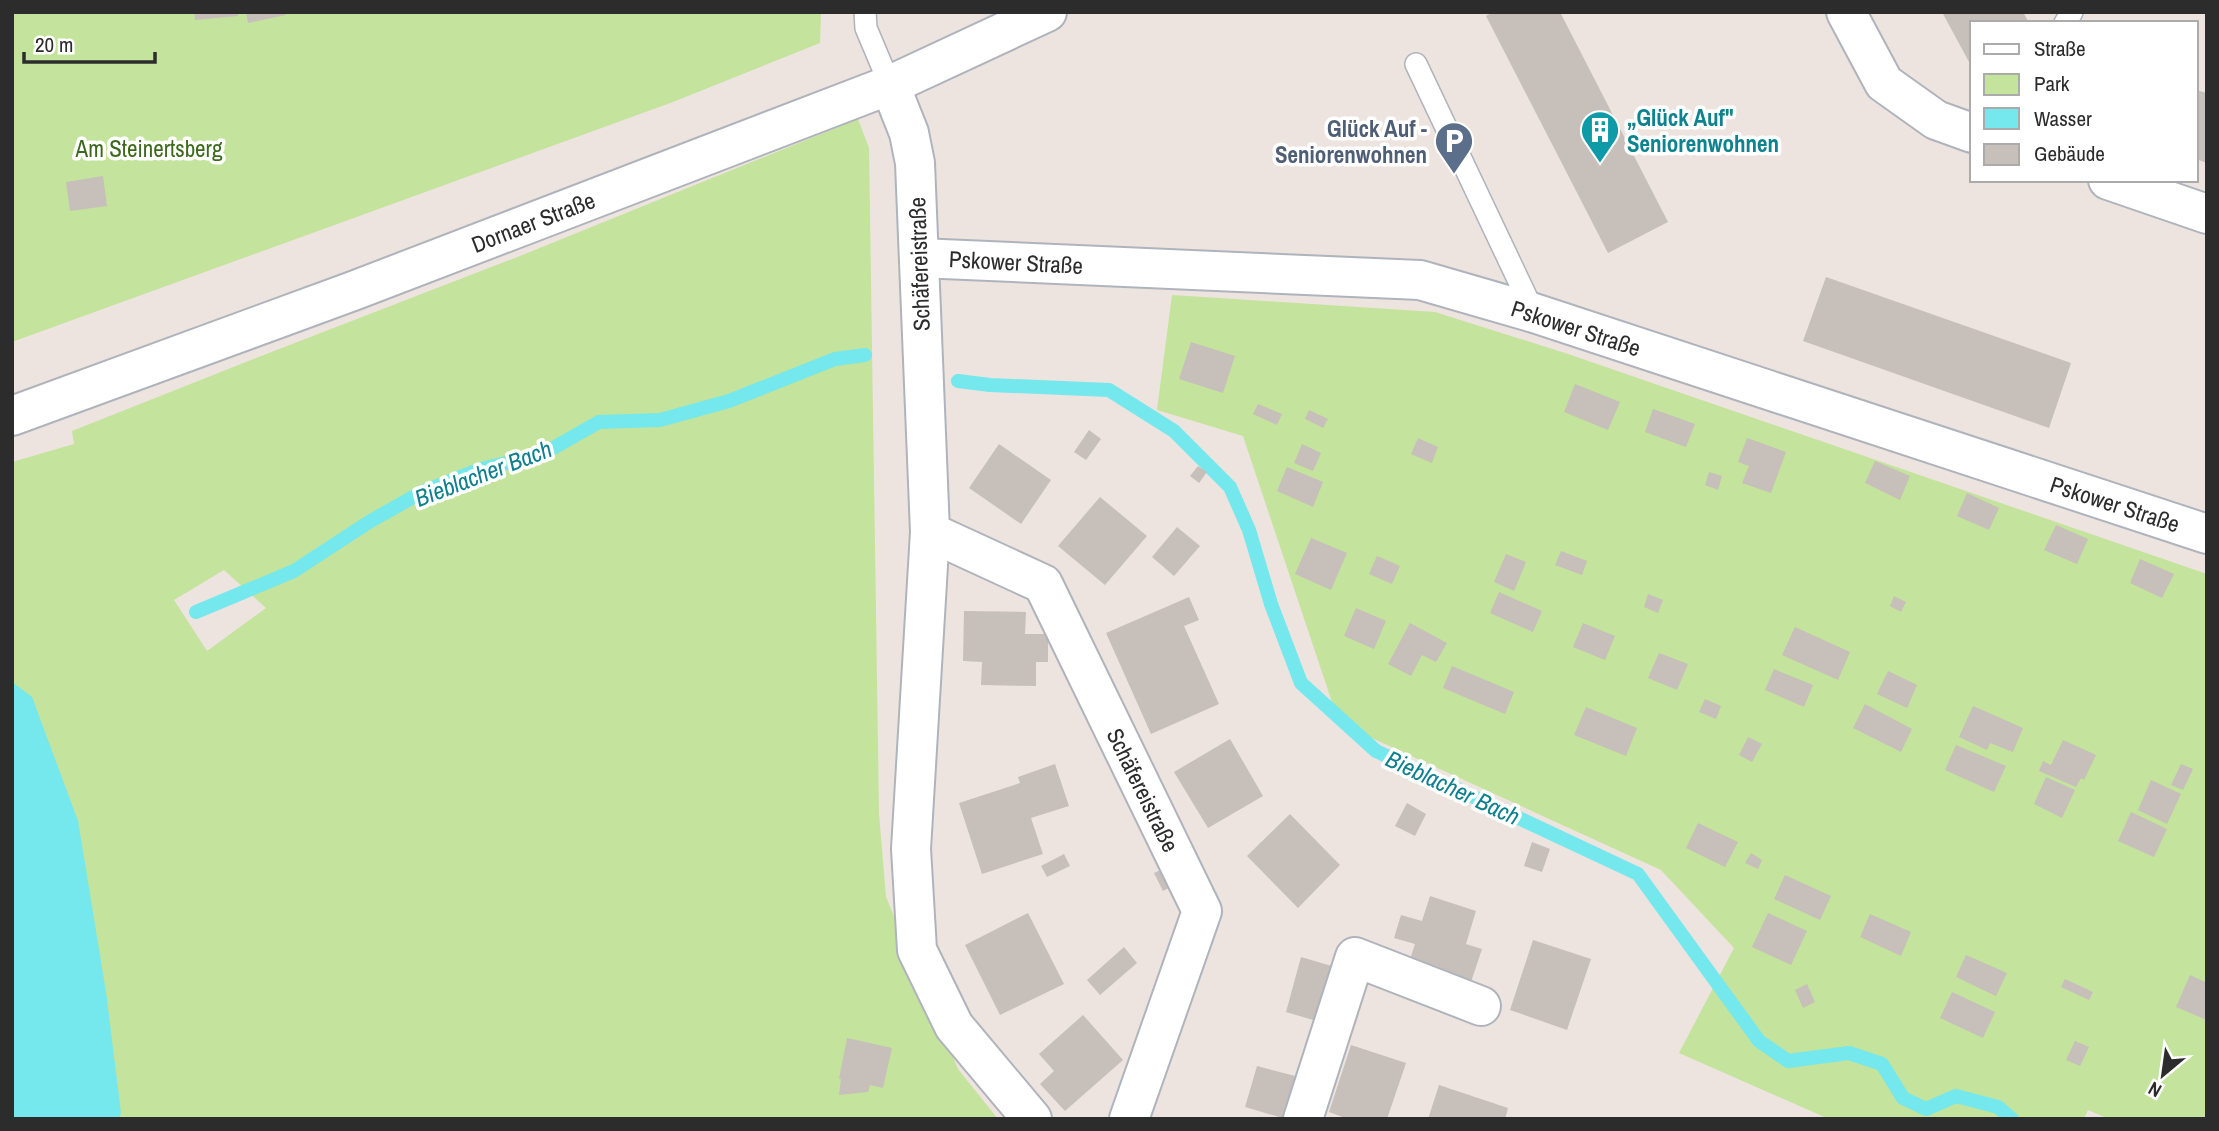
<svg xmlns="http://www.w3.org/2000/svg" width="2219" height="1131" font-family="'Archivo Narrow',sans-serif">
	<rect width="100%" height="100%" fill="#ede4df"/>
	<g fill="#c4e39c" fill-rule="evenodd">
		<polygon points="12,12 821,12 820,43 673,102 12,342"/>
		<path d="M858 119 869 148 879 814 886 897 958 1069 998 1119H12V462L74 444 72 431 256 358 520 256ZM224 570 266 608 207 651 174 600Z"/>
		<polygon points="1172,295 1435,312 1568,354 2207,574 2207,1119 2109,1119 2088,1110 2084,1119 1829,1119 1679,1053 1734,948 1661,870 1339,723 1243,436 1157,410"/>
	</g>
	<polygon fill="#74e8ed" points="12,682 32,697 78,821 106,992 121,1113 119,1119 12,1119"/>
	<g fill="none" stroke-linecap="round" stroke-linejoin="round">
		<g stroke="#74e8ed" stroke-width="14">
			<polyline points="958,381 990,385 1109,390 1174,431 1230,487 1249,530 1271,604 1301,683 1376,751 1638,874 1759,1041 1788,1061 1849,1053 1882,1064 1903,1098 1926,1109 1956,1096 1998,1107 2012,1119"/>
			<polyline points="196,612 294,571 369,522 422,492 481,469 541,455 599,422 660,420 729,401 835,359 865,355"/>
		</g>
	</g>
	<g fill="#c6bfba">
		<polygon points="194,12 238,12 238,16 195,20"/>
		<polygon points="246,12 285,12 286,15 248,23"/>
		<polygon points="1493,12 1560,12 1668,222 1608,253 1486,16"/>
		<polygon points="1942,12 2023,12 2029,23 1972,23 1972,60 1969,62"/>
		<polygon points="2196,90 2207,93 2207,163 2196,159"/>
		<polygon points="103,176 107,206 70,211 66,182"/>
		<polygon points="1826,277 2071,363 2049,428 1803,341"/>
		<polygon points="1191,342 1235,356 1223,393 1179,379"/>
		<polygon points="1575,384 1620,402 1608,430 1564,412"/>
		<polygon points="1258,404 1282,414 1277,425 1253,414"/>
		<polygon points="1653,409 1695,424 1686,447 1645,432"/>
		<polygon points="1309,410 1328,419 1323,428 1305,419"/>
		<polygon points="1089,430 1101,439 1086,460 1074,452"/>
		<polygon points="1418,438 1438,447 1432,463 1411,454"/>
		<polygon points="1747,438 1786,452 1771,493 1742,483 1749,466 1738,462"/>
		<polygon points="999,444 1051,480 1021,524 969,488"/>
		<polygon points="1302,444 1321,453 1313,471 1294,463"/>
		<polygon points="1875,461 1910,476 1900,500 1865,483"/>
		<polygon points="1198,466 1207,472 1199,483 1190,476"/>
		<polygon points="1287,467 1323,482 1313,507 1277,491"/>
		<polygon points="1709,472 1722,476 1718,490 1705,485"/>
		<polygon points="1967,493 1999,508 1989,530 1957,516"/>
		<polygon points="1100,497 1147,536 1105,585 1058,546"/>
		<polygon points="2056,525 2088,539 2077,564 2044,550"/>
		<polygon points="1177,527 1200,546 1174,576 1152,557"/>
		<polygon points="1311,538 1347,553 1331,590 1295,574"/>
		<polygon points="1561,551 1587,561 1582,575 1555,565"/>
		<polygon points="1506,554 1526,562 1514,591 1494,582"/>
		<polygon points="1377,556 1400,566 1392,584 1369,574"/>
		<polygon points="2140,559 2174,574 2162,598 2130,583"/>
		<polygon points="1499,592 1542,611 1533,632 1490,613"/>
		<polygon points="1648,594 1663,600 1658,613 1644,607"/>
		<polygon points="1894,596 1906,602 1901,612 1890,606"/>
		<polygon points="1189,597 1199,620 1184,626 1219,704 1151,734 1106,633"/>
		<polygon points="1356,608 1386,621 1374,649 1344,636"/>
		<polygon points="964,611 1026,612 1025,634 1048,634 1048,662 1036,662 1036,686 981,685 982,662 963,661"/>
		<polygon points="1410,623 1447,643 1436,662 1422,655 1411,676 1388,664"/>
		<polygon points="1583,623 1615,636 1605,660 1573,647"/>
		<polygon points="1795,627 1850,652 1838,680 1782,655"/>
		<polygon points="1659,653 1688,664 1677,690 1648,678"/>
		<polygon points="1452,666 1514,692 1505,714 1443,688"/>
		<polygon points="1774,669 1813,685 1804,707 1765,690"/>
		<polygon points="1888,671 1917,685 1907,708 1877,694"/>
		<polygon points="1705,699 1721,706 1716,719 1699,712"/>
		<polygon points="1865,704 1912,729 1901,752 1853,728"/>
		<polygon points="1973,706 2023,728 2013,752 1990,743 1987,750 1959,737"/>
		<polygon points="1586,707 1637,728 1626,756 1574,735"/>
		<polygon points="1748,737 1762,744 1752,762 1739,755"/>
		<polygon points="1230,739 1263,796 1208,828 1174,772"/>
		<polygon points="2063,740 2096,755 2084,780 2081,778 2076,787 2039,771 2043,761 2051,765"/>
		<polygon points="1956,745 2006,766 1994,792 1945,770"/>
		<polygon points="1055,764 1069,806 1031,818 1043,854 982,874 959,803 1020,783 1018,777"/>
		<polygon points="2181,764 2193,769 2183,790 2171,785"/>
		<polygon points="2046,777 2075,790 2062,818 2034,804"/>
		<polygon points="2151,780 2181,794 2167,824 2138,810"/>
		<polygon points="1407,803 1426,814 1415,836 1395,826"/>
		<polygon points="2131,812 2167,829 2154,857 2118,841"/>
		<polygon points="1290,814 1340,865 1298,908 1247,856"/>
		<polygon points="1698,823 1738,842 1725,867 1686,848"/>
		<polygon points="1532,842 1550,849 1542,872 1524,866"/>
		<polygon points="1751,853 1762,860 1758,869 1745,863"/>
		<polygon points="1064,854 1070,866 1047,877 1041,866"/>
		<polygon points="1169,866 1178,883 1163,891 1154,873"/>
		<polygon points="1785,875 1831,896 1820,920 1774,899"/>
		<polygon points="1430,896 1476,911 1466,944 1482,949 1470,985 1408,966 1415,944 1394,938 1401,915 1422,921"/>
		<polygon points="1028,913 1064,984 1000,1015 965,945"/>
		<polygon points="1768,913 1807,931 1791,965 1752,947"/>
		<polygon points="1870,914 1911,932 1901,956 1860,937"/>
		<polygon points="1533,940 1591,959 1567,1030 1510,1010"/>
		<polygon points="1124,947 1137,963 1100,995 1087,980"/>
		<polygon points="1966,955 2007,973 1996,996 1956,977"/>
		<polygon points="1301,957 1335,967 1320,1022 1286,1012"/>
		<polygon points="2190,975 2207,983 2207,1020 2176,1007"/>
		<polygon points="2065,979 2093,992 2089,1000 2061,987"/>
		<polygon points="1807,984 1815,1002 1803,1008 1795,990"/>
		<polygon points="1952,992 1995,1012 1983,1038 1940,1018"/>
		<polygon points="1083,1015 1123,1060 1065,1111 1040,1084 1054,1071 1039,1054"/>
		<polygon points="847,1038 892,1048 883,1088 870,1085 868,1092 839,1095 841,1079 839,1079"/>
		<polygon points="2075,1041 2089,1047 2080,1066 2066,1060"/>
		<polygon points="1351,1045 1406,1063 1387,1119 1348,1119 1329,1112"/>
		<polygon points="1257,1066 1299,1077 1286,1119 1245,1107"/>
		<polygon points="1439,1085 1508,1108 1505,1119 1428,1119"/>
	</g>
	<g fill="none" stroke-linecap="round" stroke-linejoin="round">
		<g stroke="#afb4bc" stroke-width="24">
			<g id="service">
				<polyline points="865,12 866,28 890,85"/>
				<polyline points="2065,23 2072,12"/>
				<polyline points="1416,64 1534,313"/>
			</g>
		</g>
		<g stroke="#afb4bc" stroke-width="42">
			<g id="minor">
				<polyline points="1846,12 1884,83 1936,120 1972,133"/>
				<polyline points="890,85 909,133 915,163 930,532 911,849 917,950 954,1026 1032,1119"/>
				<polyline points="2108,180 2207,214"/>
				<polyline points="919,258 1420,280 1534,313 2207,534"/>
				<polyline points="930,532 1043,584 1202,911 1129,1119"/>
				<polyline points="1303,1119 1355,957 1481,1006"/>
			</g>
		</g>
		<g stroke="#afb4bc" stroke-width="42">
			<polyline id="secondary" points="12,416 353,291 890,85 1047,12"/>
		</g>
		<use href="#service" stroke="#fff" stroke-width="21"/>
		<use href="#minor" stroke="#fff" stroke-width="38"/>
		<use href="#secondary" stroke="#fff" stroke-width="38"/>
	</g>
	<defs>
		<g id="building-pin" transform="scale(2.0125)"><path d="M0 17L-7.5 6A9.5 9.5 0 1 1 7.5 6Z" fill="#0f9aa8" stroke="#fff"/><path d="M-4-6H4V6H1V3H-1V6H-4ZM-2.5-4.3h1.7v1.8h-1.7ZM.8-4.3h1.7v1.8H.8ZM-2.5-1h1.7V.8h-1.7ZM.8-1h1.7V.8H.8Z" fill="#fff"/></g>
		<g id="parking-pin" transform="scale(2.0125)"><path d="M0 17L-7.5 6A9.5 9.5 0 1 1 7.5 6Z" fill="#5c6f8a" stroke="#fff"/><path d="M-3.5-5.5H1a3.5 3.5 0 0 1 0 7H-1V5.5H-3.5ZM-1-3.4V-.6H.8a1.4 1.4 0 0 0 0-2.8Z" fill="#fff"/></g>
	</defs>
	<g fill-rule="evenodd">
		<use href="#building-pin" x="1600" y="130"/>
		<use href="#parking-pin" x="1454" y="141"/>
	</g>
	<g text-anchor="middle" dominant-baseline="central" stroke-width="7" stroke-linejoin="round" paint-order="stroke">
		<g font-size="23" font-weight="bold" fill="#0d838f" stroke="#fff" text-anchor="start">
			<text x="1627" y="117">„Glück Auf"<tspan x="1627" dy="26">Seniorenwohnen</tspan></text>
		</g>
		<g font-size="23" font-weight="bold" fill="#4e5e75" stroke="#fff" text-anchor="end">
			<text x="1427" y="128">Glück Auf -<tspan x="1427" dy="26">Seniorenwohnen</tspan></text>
		</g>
		<g font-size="23" fill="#3d691c" stroke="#fff">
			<text x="149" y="148">Am Steinertsberg</text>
		</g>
		<g font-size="23" fill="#2c2c2c" stroke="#fff">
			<text transform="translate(533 222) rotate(-21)">Dornaer Straße</text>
			<text transform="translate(1016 262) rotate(3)">Pskower Straße</text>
			<text transform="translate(919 264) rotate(-92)">Schäfereistraße</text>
			<text transform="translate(1576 328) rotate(18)">Pskower Straße</text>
			<text transform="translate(2115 504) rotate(18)">Pskower Straße</text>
			<text transform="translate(1143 790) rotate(64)">Schäfereistraße</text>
		</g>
		<g font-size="24" font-style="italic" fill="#10808e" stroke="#fff">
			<text transform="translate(483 473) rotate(-21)">Bieblacher Bach</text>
			<text transform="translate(1453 787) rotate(25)">Bieblacher Bach</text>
		</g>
	</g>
	<rect width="2219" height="1131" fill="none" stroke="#2c2c2c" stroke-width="28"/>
	<rect x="1970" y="21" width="228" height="161" fill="#ffffff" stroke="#ababab" stroke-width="2"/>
	<rect x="1984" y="44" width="35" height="10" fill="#ffffff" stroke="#ababab" stroke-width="2"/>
	<text x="2034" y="56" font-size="21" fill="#2c2c2c">Straße</text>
	<rect x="1984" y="74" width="35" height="21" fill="#c4e39c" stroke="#ababab" stroke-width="2"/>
	<text x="2034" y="91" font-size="21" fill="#2c2c2c">Park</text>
	<rect x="1984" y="108" width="35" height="21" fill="#74e8ed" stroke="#ababab" stroke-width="2"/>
	<text x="2034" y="126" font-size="21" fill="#2c2c2c">Wasser</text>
	<rect x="1984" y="144" width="35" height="21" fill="#c6bfba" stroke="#ababab" stroke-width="2"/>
	<text x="2034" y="161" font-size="21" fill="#2c2c2c">Gebäude</text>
	<g transform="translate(2163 1075) rotate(209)" stroke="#ffffff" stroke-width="5" paint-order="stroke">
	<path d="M0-5L12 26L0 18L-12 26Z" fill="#2c2c2c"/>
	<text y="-10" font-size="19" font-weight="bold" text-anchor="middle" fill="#2c2c2c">N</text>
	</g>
	<path d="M24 52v10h131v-10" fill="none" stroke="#2c2c2c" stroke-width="3.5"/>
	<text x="35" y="52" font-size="21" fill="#2c2c2c" stroke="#ffffff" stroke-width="5" paint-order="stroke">20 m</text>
</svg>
